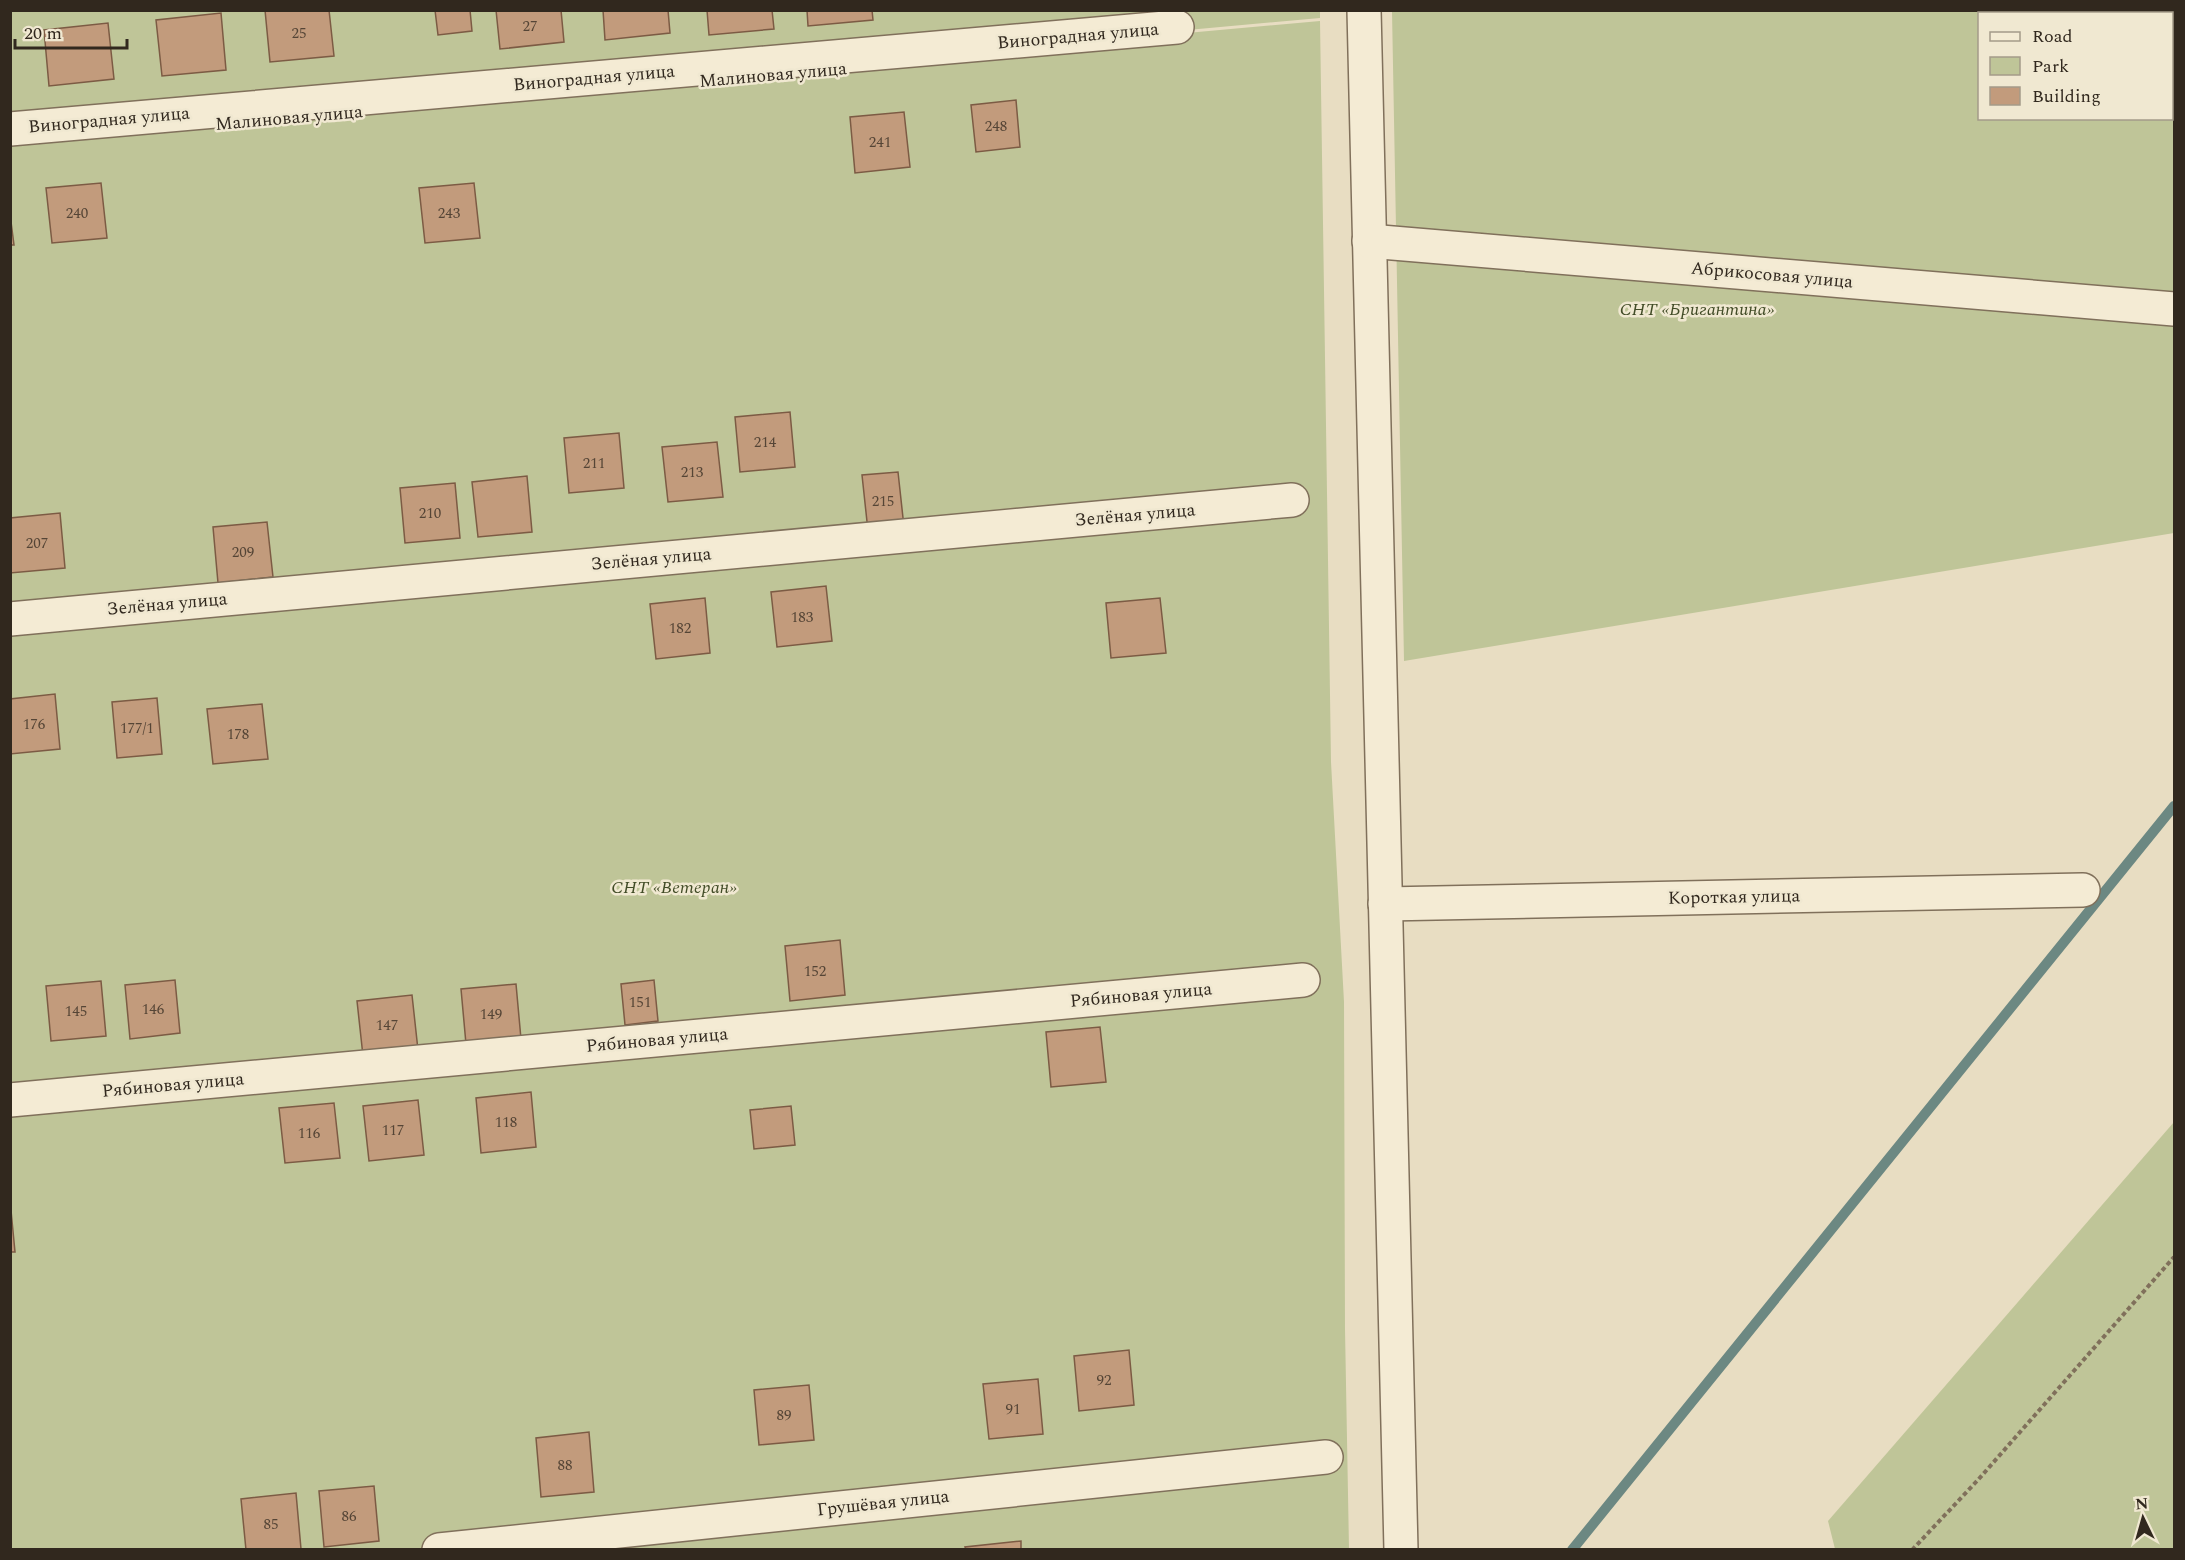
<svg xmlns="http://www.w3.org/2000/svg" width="2185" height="1560" font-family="Spectral,serif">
	<rect width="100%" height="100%" fill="#e8ddc2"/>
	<g fill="#bfc598" fill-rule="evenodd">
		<polygon points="11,11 1320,11 1320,18 11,137"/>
		<path d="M1392 11H2174V533L1404 661ZM1980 14H2172V118H1980Z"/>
		<polygon points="1320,21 1331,762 1344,1002 1345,1329 1349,1549 11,1550 11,139"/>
		<polygon points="2174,1122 2174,1549 1835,1549 1828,1521"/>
	</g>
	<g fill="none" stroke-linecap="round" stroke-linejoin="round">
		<polyline stroke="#6c8882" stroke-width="10" points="1572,1550 2174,806"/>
	</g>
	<g fill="#c29b7c" stroke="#7c5b44" stroke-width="1.5">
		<polygon points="265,10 329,10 334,56 270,62"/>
		<polygon points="435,10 470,10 472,31 438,35"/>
		<polygon points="496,10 561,10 564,42 500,49"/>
		<polygon points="603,10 668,10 670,33 605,40"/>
		<polygon points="707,10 772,10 774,29 709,35"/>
		<polygon points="807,10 872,10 873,20 808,26"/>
		<polygon points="221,13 226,70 162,76 156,20"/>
		<polygon points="108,23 114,79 49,86 44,30"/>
		<polygon points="1016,100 1020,147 976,152 971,105"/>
		<polygon points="904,112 910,167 855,173 850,117"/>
		<polygon points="101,183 107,238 52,243 46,188"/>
		<polygon points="474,183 480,238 425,243 419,188"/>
		<polygon points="10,214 14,245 10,245"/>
		<polygon points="790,412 795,467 740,472 735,417"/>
		<polygon points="619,433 624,488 569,493 564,438"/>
		<polygon points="717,442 723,497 668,502 662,447"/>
		<polygon points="898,472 904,527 868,531 862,475"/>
		<polygon points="527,476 532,532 478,537 472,482"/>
		<polygon points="455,483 460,538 405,543 400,488"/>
		<polygon points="60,513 65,568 10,573 10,518"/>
		<polygon points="267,522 273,577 218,583 213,527"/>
		<polygon points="826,586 832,641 777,647 771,592"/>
		<polygon points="705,598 710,653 656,659 650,604"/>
		<polygon points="1160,598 1166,653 1111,658 1106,603"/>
		<polygon points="55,694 60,749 10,754 10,699"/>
		<polygon points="157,698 162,754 117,758 112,702"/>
		<polygon points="262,704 268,759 213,764 207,709"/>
		<polygon points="840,940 845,995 790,1001 785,946"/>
		<polygon points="175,980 180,1033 130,1039 125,985"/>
		<polygon points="654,980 658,1021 625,1025 621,984"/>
		<polygon points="101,981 106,1036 51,1041 46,986"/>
		<polygon points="516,984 521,1039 466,1044 461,989"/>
		<polygon points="412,995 418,1050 363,1056 357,1001"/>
		<polygon points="1100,1027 1106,1082 1051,1087 1046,1032"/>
		<polygon points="531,1092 536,1147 481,1153 476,1098"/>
		<polygon points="418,1100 424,1155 369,1161 363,1106"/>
		<polygon points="334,1103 340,1158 285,1163 279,1108"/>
		<polygon points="791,1106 795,1145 754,1149 750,1110"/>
		<polygon points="10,1200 15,1252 10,1252"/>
		<polygon points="1129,1350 1134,1405 1079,1411 1074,1356"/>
		<polygon points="1038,1379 1043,1434 989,1439 983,1384"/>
		<polygon points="809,1385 814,1440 759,1445 754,1390"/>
		<polygon points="589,1432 594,1492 541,1497 536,1438"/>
		<polygon points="374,1486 379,1541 324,1547 319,1491"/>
		<polygon points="296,1493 301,1549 246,1550 241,1499"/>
		<polygon points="1021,1541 1021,1550 966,1550 965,1547"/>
	</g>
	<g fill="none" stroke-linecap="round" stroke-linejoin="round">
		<g stroke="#80705b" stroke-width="36">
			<g id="minor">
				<polyline points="1364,10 1401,1550"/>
				<polyline points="10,129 1177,27"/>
				<polyline points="1369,241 2174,309"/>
				<polyline points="10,619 1292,500"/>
				<polyline points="1385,904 2083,890"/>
				<polyline points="10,1100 1303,980"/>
				<polyline points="439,1550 1326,1457"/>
			</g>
		</g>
		<polyline stroke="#80705b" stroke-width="4" stroke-dasharray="4.5 3" stroke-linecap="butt" points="1912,1550 1977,1481 2174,1257"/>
		<use href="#minor" stroke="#f4ebd4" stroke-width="33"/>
	</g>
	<g text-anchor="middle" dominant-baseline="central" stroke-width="5" stroke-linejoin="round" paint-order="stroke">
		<g font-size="15" fill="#554536">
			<text x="530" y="26">27</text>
			<text x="299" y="33">25</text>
			<text x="996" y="126">248</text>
			<text x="880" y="142">241</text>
			<text x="77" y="213">240</text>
			<text x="449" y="213">243</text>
			<text x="765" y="442">214</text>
			<text x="594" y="463">211</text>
			<text x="692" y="472">213</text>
			<text x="883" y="501">215</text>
			<text x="430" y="513">210</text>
			<text x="37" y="543">207</text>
			<text x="243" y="552">209</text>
			<text x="802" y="617">183</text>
			<text x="680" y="628">182</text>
			<text x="34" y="724">176</text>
			<text x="137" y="728">177/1</text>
			<text x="238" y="734">178</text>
			<text x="815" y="971">152</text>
			<text x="640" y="1002">151</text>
			<text x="153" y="1009">146</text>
			<text x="76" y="1011">145</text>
			<text x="491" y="1014">149</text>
			<text x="387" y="1025">147</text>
			<text x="506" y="1122">118</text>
			<text x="393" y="1130">117</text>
			<text x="309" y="1133">116</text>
			<text x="1104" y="1380">92</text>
			<text x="1013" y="1409">91</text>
			<text x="784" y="1415">89</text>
			<text x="565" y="1465">88</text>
			<text x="349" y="1516">86</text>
			<text x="271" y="1524">85</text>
		</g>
		<g font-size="18" fill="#31281e" stroke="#f0e8d1">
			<text transform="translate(1078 36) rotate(-5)">Виноградная улица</text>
			<text transform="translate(773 75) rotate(-5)">Малиновая улица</text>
			<text transform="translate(594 78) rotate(-5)">Виноградная улица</text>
			<text transform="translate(289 118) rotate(-5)">Малиновая улица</text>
			<text transform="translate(109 120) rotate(-5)">Виноградная улица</text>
			<text transform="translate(1772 275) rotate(5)">Абрикосовая улица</text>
			<text transform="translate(1135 515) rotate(-5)">Зелёная улица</text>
			<text transform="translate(651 559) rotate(-5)">Зелёная улица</text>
			<text transform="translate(167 604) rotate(-5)">Зелёная улица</text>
			<text transform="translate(1734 897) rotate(-1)">Короткая улица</text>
			<text transform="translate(1141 995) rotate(-5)">Рябиновая улица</text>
			<text transform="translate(657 1040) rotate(-5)">Рябиновая улица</text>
			<text transform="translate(173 1085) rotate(-5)">Рябиновая улица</text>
			<text transform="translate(883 1503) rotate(-6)">Грушёвая улица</text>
		</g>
		<g font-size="18" font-style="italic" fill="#424c27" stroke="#f0e8d1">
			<text x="1697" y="309">СНТ «Бригантина»</text>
			<text x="674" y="887">СНТ «Ветеран»</text>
		</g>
	</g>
	<rect width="2185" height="1560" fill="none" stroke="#31281e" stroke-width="24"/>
	<rect x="1978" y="12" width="195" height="108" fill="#f0e8d1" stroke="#a49b89" stroke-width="1.5"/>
	<rect x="1990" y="32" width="30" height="9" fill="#f4ebd4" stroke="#a49b89" stroke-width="1.5"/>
	<text x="2032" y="42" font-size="18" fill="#31281e">Road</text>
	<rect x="1990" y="57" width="30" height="18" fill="#bfc598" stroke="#a49b89" stroke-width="1.5"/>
	<text x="2032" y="72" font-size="18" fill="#31281e">Park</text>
	<rect x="1990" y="87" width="30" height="18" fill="#c29b7c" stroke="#a49b89" stroke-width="1.5"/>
	<text x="2032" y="102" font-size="18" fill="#31281e">Building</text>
	<g transform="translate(2143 1518) rotate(355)" stroke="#f0e8d1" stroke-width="4.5" paint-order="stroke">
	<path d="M0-4.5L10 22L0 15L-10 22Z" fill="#31281e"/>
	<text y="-9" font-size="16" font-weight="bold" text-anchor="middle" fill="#31281e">N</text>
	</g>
	<path d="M15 39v9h112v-9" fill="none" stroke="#31281e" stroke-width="3"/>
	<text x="24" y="39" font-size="18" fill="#31281e" stroke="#f0e8d1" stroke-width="4.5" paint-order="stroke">20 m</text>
</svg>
